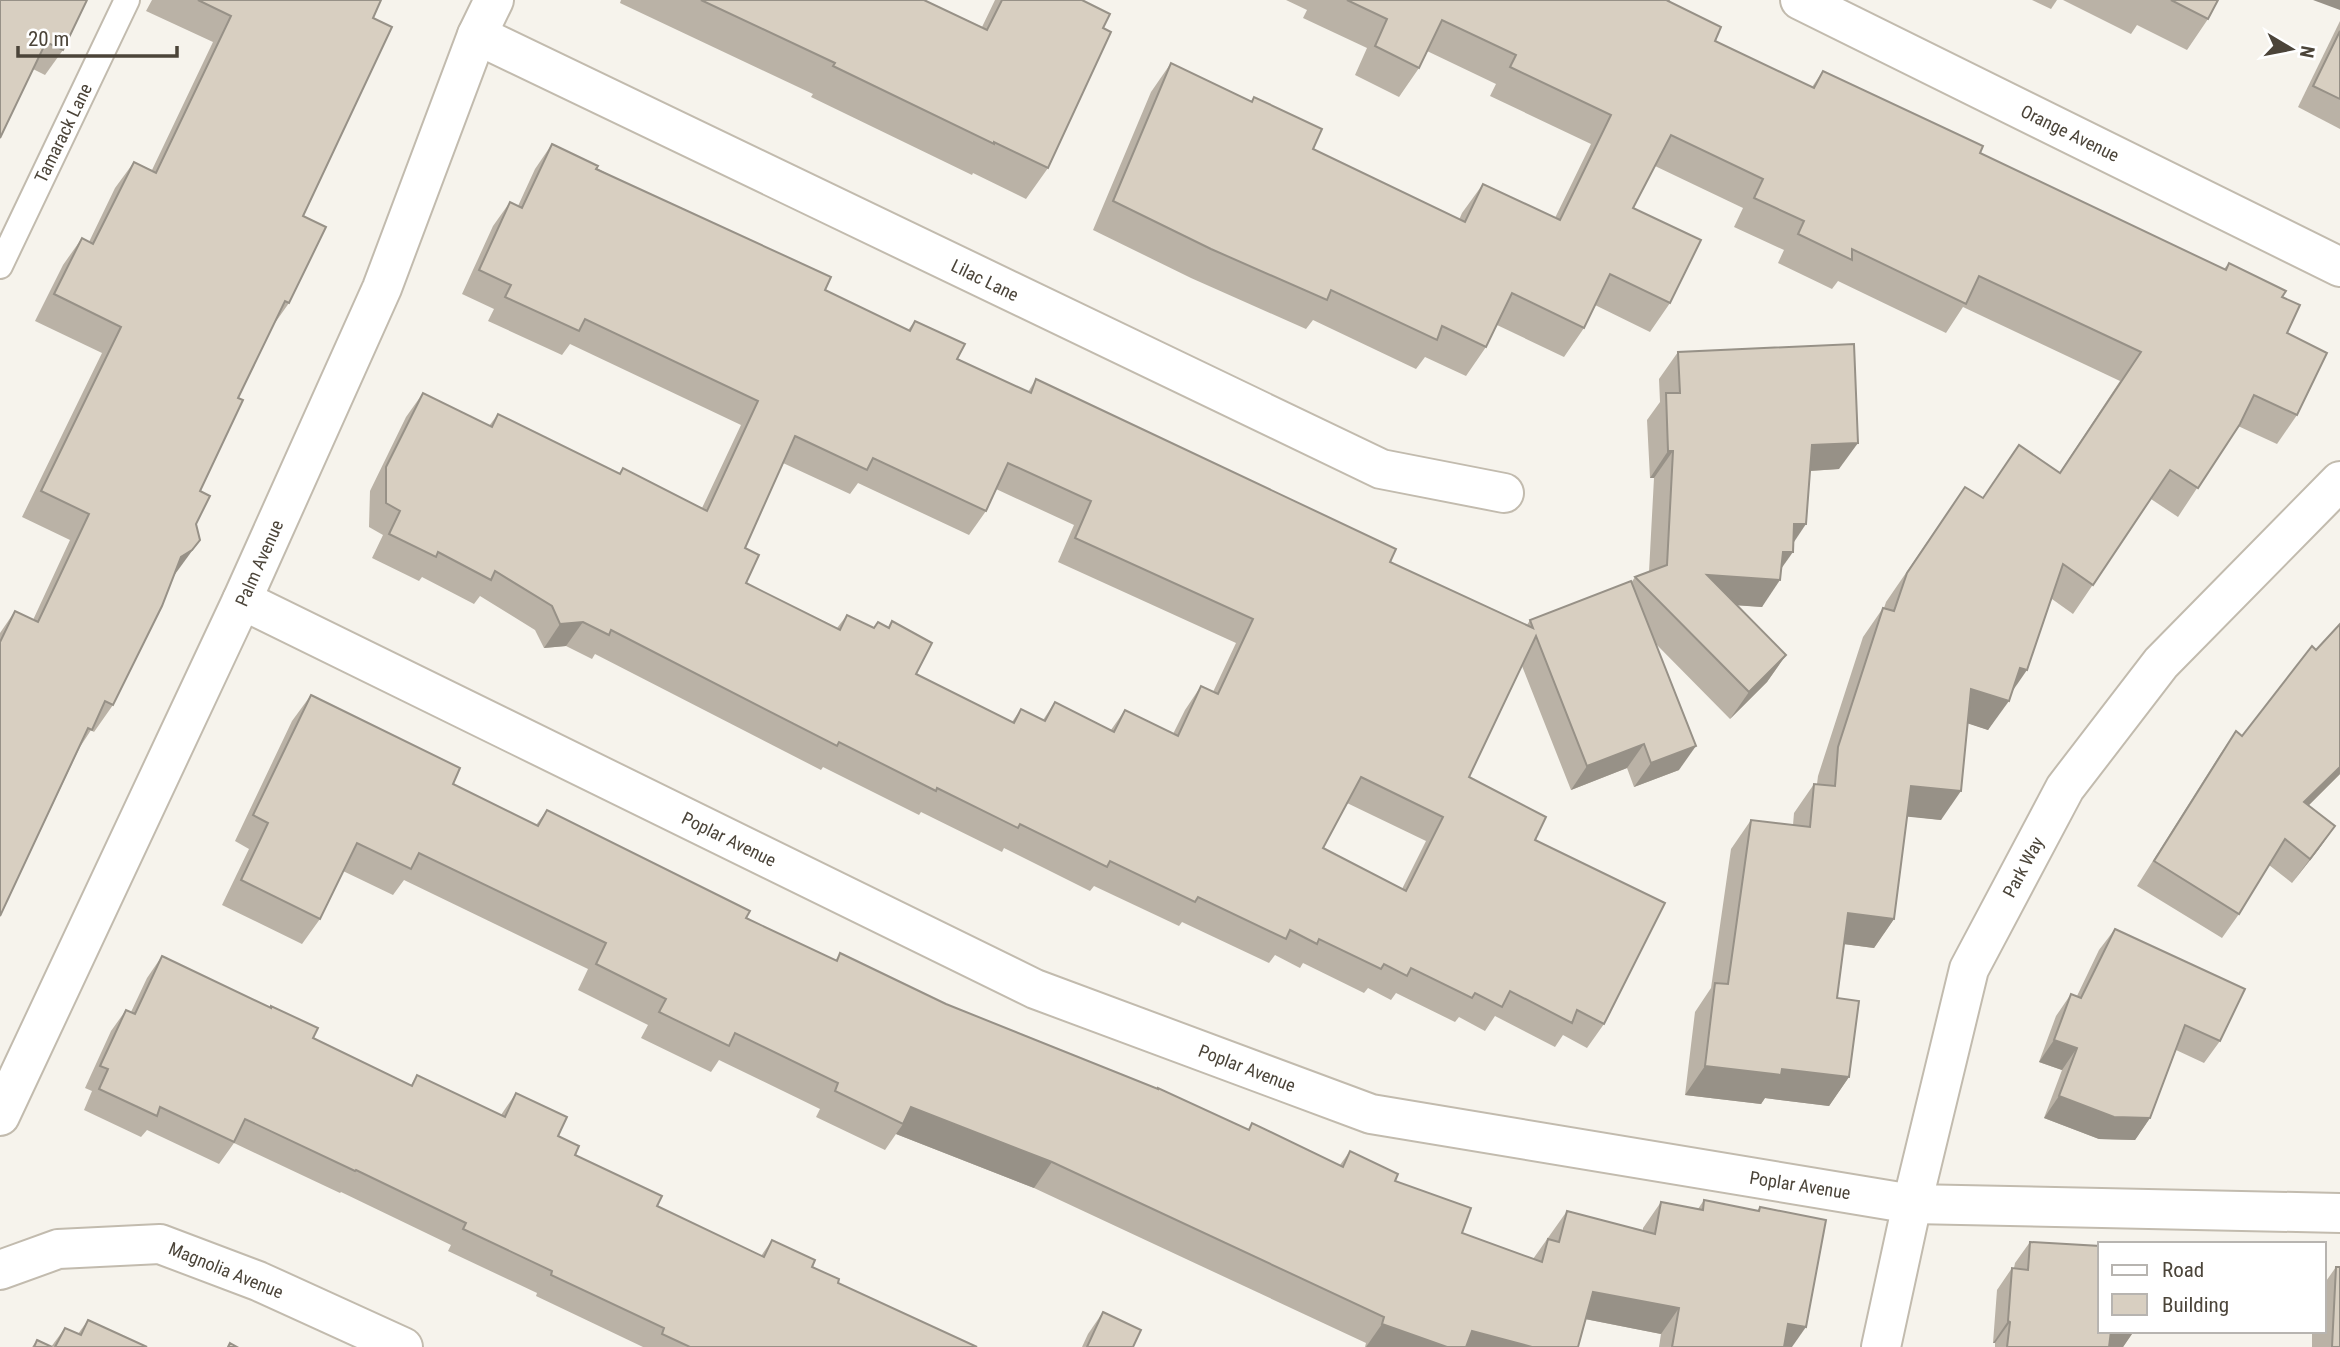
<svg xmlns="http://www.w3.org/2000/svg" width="2340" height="1347" font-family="'Roboto Condensed',sans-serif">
	<rect width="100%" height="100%" fill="#f6f3ec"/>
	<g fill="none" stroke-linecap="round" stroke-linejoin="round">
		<g stroke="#c2bbae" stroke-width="28">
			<polyline id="service" points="0,266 127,0"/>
		</g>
		<g stroke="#c2bbae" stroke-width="42">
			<g id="minor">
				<polyline points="1800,0 2340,267"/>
				<polyline points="477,35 1381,469 1504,493"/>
				<polyline points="242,600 1035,989 1371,1114 1912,1204 2340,1213"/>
				<polyline points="0,1116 242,600 382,288 477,35 494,0"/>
				<polyline points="0,1270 58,1249 160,1244 258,1281 403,1347"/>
				<polyline points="1881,1347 1912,1204 1969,969 2065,788 2161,663 2340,481"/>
			</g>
		</g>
		<use href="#service" stroke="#fff" stroke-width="24"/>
		<use href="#minor" stroke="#fff" stroke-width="38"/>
	</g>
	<g fill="#bab2a6" fill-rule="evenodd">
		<polygon points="0,0 63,50 45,75 33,69"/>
		<polygon points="152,0 381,0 373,18 303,216 289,303 272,327 238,398 200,491 196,524 173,577 113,705 94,732 91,730 80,747 0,916 0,633 15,611 33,620 70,540 22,517 102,353 35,321 63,265 82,238 89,242 115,188 134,162 152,170 213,42 146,11"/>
		<polygon points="621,0 924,0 982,27 995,0 1082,0 1103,28 1048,168 1026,199 973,173 972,175 811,97 813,94 620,3"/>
		<polygon points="1286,0 1669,0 1668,1 1715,41 1812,87 1823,71 1980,153 2224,269 2229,263 2282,297 2297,415 2277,444 2238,426 2178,517 2151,499 2073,614 2052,599 2011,693 1988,730 1968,723 1941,820 1907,816 1894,919 1874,948 1844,944 1837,998 1849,1077 1829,1106 1765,1098 1761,1104 1685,1095 1695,1012 1711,988 1731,849 1751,820 1793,825 1794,813 1814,784 1817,784 1818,776 1863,637 1883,608 1884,608 1886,602 1965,487 1982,498 2060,472 2120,381 1963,307 1946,333 1838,281 1832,289 1778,263 1784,250 1734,227 1743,208 1655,166 1633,208 1670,303 1650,332 1595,305 1584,328 1564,357 1497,325 1486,347 1466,376 1425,357 1416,369 1313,320 1306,329 1191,278 1093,230 1151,92 1171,63 1251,101 1254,97 1313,149 1459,220 1462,213 1483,184 1555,218 1591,144 1490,96 1496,84 1427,51 1419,68 1399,97 1355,75 1367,48 1303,18 1307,10"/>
		<polygon points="2032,0 2057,0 2051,9"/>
		<polygon points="2063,0 2218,0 2208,19 2187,50 2137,25 2131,34"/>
		<polygon points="2340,21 2340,129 2298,107"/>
		<path d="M552 144 825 290 908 330 915 321 957 359 1028 392 1036 379 1390 562 1527 625 1530 620 1631 583 1635 577 1649 572 1654 478H1650L1647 420 1660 402 1659 379 1678 352 1839 469 1810 471 1793 544 1762 607 1737 605 1786 655 1767 682 1730 719 1655 643 1679 770 1634 787 1627 768 1571 790 1522 666 1469 777 1535 840 1604 1024 1587 1048 1563 1035 1555 1047 1495 1016 1485 1031 1459 1017 1455 1022 1396 993 1391 1000 1368 988 1364 993 1303 963 1300 968 1275 955 1269 963 1182 922 1179 926 1094 886 1090 891 1004 848 1002 852 921 812 919 815 823 767 821 770 595 654 592 659 566 646 544 648 535 630 480 596 474 604 422 577 419 581 372 558 383 535 369 527 370 491 406 417 423 393 489 426 498 414 619 474 623 468 702 508 741 425 570 344 562 355 488 321 494 309 462 294 493 226 510 202 518 206 535 169ZM783 463 850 494 858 483 969 535 986 511 996 489 1074 525 1058 562 1236 643 1213 692 1201 686 1185 710 1173 734 1125 710 1111 730 1055 702 1043 720 1021 709 1012 722 916 674 892 621 888 627 878 622 874 628 847 615 837 628 746 583 745 548ZM1347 803 1426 841 1402 889 1323 848Z"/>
		<polygon points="311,695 453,784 536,825 547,810 746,918 835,961 840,953 946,1004 1248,1130 1252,1123 1340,1165 1350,1151 1395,1181 1462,1233 1533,1259 1567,1211 1643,1231 1643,1228 1661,1202 1698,1209 1704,1200 1757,1211 1760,1207 1792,1347 1659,1347 1661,1334 1585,1319 1578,1347 1365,1347 1366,1343 1034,1188 896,1134 885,1150 816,1117 820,1109 719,1060 711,1072 641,1038 648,1025 578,990 588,969 404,880 393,895 343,871 320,919 302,944 222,905 249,849 235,841 292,721"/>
		<polygon points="2236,731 2242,736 2340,774 2308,806 2335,826 2318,850 2292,883 2269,865 2239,914 2222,938 2137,886 2219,756"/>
		<polygon points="2115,929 2220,1041 2204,1063 2176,1050 2150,1118 2135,1140 2099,1139 2044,1118 2062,1070 2039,1062 2056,1016 2071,994 2077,996 2099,950"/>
		<polygon points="162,956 313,1038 411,1085 417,1075 501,1115 516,1093 575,1155 657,1206 761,1256 772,1240 838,1283 977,1347 643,1347 536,1296 537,1293 448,1251 451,1245 341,1192 340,1193 234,1143 219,1164 147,1130 141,1137 84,1110 92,1091 85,1088 111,1031 126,1010 131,1012 147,978"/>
		<polygon points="2030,1242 2134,1331 2123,1347 1995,1347 1995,1343 1993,1343 1997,1290 2012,1268 2014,1268 2015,1263"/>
		<polygon points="2336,1267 2340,1347 2312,1347 2312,1331 2324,1331 2324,1284"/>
		<polygon points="1103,1312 1133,1347 1082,1347 1088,1334"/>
		<polygon points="88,1320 147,1347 32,1347 37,1340 51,1347 65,1328 78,1334"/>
	</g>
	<g fill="#979187">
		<polygon points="2313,0 2340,0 2340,10"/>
		<polygon points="1858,443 1839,469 1793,472 1812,445"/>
		<polygon points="1668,451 1673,451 1654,478 1650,478"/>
		<polygon points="1794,524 1806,524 1788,551"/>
		<polygon points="200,540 173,577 181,557"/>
		<polygon points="1783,552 1793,552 1774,579"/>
		<polygon points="1707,575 1780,580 1762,607 1688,602"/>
		<polygon points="583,622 566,646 544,648 560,624"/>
		<polygon points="1786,655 1767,682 1730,719 1749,692"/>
		<polygon points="2020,668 2027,670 2007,699"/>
		<polygon points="1971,689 2009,701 1988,730 1951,718"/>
		<polygon points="1644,744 1627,768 1571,790 1587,766"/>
		<polygon points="1696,746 1679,770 1634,787 1651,763"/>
		<polygon points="2340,767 2340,774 2287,827 2304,802"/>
		<polygon points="1911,786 1961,791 1941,820 1891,815"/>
		<polygon points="2335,826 2318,850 2292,883 2310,859"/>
		<polygon points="1848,913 1894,919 1874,948 1828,942"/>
		<polygon points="2054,1040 2077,1048 2062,1070 2039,1062"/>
		<polygon points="1705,1066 1782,1069 1849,1077 1829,1106 1765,1098 1761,1104 1685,1095"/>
		<polygon points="2059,1096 2150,1118 2135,1140 2099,1139 2044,1118"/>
		<polygon points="911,1107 1052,1162 1034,1188 896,1134 903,1124"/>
		<polygon points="1593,1292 1679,1308 1661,1334 1575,1317"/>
		<polygon points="2008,1321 2010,1322 1995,1343 1993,1343"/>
		<polygon points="1382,1324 1447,1347 1366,1347"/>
		<polygon points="1788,1324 1806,1327 1792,1347 1772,1347"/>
		<polygon points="1472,1331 1532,1347 1461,1347"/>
		<polygon points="2110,1331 2134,1331 2123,1347 2099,1347"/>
	</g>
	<g fill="#d8cfc1" stroke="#979187" stroke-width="2" fill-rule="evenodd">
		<polygon points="0,0 87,0 63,50 46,42 0,138"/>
		<polygon points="198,0 381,0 373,18 392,27 303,216 326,227 289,303 285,301 238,398 243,400 200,491 210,496 196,524 200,540 192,550 181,557 162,606 113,705 105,701 92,730 88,728 0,916 0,642 15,611 38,622 89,514 41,491 121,327 54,294 82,238 93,244 134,162 156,173 231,16"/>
		<polygon points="701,0 924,0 987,30 1002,0 1082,0 1110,14 1103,28 1111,32 1048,168 994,142 994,144 833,66 835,63"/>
		<polygon points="1347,0 1669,0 1668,1 1721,27 1715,41 1814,88 1823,71 1983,146 1980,153 2226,270 2229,263 2286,291 2282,297 2300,305 2287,333 2327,353 2297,415 2254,395 2240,424 2198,488 2170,470 2093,585 2063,564 2027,670 2020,668 2009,701 1971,689 1961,791 1911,786 1894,919 1848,913 1837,998 1859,1001 1849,1077 1782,1069 1781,1075 1705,1066 1715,983 1728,984 1751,820 1810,827 1814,784 1835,786 1838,747 1883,608 1894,611 1907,573 1965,487 1983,498 2019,445 2060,473 2141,352 1979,276 1966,304 1852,249 1852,260 1798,234 1804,221 1754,198 1763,179 1671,135 1633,208 1701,240 1670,303 1610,274 1584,328 1512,293 1486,347 1442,326 1437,340 1331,290 1327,300 1211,249 1113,201 1171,63 1252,102 1254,97 1322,129 1313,149 1465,222 1483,184 1560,220 1611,115 1510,67 1516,55 1442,20 1419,68 1375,46 1387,19"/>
		<polygon points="2171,0 2218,0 2208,19"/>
		<polygon points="2340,31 2340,99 2313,86"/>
		<path d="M552 144 598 166 596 169 831 277 825 290 910 331 915 321 965 344 957 359 1031 393 1036 379 1396 549 1390 562 1533 628 1530 620 1631 581 1696 746 1651 763 1644 744 1587 766 1536 636 1469 777 1546 817 1535 840 1665 903 1604 1024 1577 1010 1572 1023 1510 991 1502 1007 1475 993 1472 998 1411 968 1407 976 1384 964 1381 969 1319 939 1317 944 1290 930 1286 939 1198 897 1195 902 1110 861 1107 867 1020 824 1018 828 937 788 936 791 839 742 837 746 611 630 609 635 583 622 560 624 552 606 495 571 491 580 438 552 436 557 389 534 400 511 386 503V467L423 393 492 427 498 414 620 474 623 468 707 511 758 401 585 319 579 331 505 297 511 285 479 270 510 202 522 208ZM795 436 867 470 873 458 986 511 1008 463 1091 501 1075 538 1253 619 1218 694 1201 686 1178 736 1125 710 1114 732 1055 702 1045 721 1021 709 1014 723 916 674 932 643 892 621 889 628 878 622 874 628 847 615 840 630 746 583 759 555 745 548ZM1361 777 1443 817 1406 891 1323 848Z"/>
		<polygon points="1854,344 1858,443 1812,445 1806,524 1794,524 1793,552 1783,552 1780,580 1707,575 1786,655 1749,692 1635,577 1667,565 1673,451 1668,451 1666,393 1680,393 1678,352"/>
		<polygon points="2340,624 2340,767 2304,802 2335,826 2310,859 2285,839 2239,914 2154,861 2236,731 2242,736 2312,646 2316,650"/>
		<polygon points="311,695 460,768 453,784 538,826 547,810 750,911 746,918 837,961 840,953 946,1004 1158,1089 1158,1088 1249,1130 1252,1123 1343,1167 1350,1151 1398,1174 1395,1181 1471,1208 1462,1233 1542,1262 1548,1239 1559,1242 1567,1211 1655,1234 1661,1202 1703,1210 1704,1200 1759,1211 1760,1207 1826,1220 1806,1327 1788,1324 1784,1347 1672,1347 1679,1308 1593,1292 1578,1347 1532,1347 1472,1331 1466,1347 1447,1347 1382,1324 1384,1317 1052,1162 911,1107 903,1124 835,1091 838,1083 735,1033 729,1046 659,1012 666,999 596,964 606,943 419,853 411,869 357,843 320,919 241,880 268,823 253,815"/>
		<polygon points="2115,929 2245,989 2220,1041 2185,1025 2150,1118 2114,1117 2059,1096 2077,1048 2054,1040 2071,994 2081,998"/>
		<polygon points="162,956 271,1008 271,1006 318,1028 313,1038 412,1086 417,1075 505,1117 516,1093 567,1117 558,1136 579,1146 575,1155 662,1196 657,1206 764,1257 772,1240 815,1260 812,1267 839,1279 838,1283 977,1347 690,1347 662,1334 664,1328 551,1275 552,1271 463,1229 466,1223 356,1170 355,1171 245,1119 234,1142 160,1107 157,1116 99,1089 108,1069 100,1066 126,1010 135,1014"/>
		<polygon points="2030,1242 2100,1246 2100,1331 2111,1331 2109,1347 2007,1347 2010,1322 2008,1321 2012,1268 2028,1270"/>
		<polygon points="2336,1267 2340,1267 2340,1347 2332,1347"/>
		<polygon points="1103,1312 1141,1330 1133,1347 1087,1347"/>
		<polygon points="88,1320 147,1347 55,1347 65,1328 81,1335"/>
		<polygon points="37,1340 52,1347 34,1347"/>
		<polygon points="230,1343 237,1347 228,1347"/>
	</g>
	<g text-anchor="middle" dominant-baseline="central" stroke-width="7" stroke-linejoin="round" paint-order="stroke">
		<g font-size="18" fill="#4b4439" stroke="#fff">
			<text transform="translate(63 133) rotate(-64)">Tamarack Lane</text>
			<text transform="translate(2070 133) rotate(26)">Orange Avenue</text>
			<text transform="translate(985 280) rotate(26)">Lilac Lane</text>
			<text transform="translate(259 563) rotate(-66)">Palm Avenue</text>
			<text transform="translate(729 839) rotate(26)">Poplar Avenue</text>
			<text transform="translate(2023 867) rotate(-62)">Park Way</text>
			<text transform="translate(1247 1068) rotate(21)">Poplar Avenue</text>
			<text transform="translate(1800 1185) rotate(9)">Poplar Avenue</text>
			<text transform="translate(226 1270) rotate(22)">Magnolia Avenue</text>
		</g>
	</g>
	<rect x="2098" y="1242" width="228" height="91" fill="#ffffff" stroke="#b7b4b0" stroke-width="2"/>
	<rect x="2112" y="1265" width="35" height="10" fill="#ffffff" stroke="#b7b4b0" stroke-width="2"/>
	<text x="2162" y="1277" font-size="21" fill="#4b4439">Road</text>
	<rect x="2112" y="1294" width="35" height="21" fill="#d8cfc1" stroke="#b7b4b0" stroke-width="2"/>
	<text x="2162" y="1312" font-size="21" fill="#4b4439">Building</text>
	<g transform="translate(2291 49) rotate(100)" stroke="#ffffff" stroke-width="5" paint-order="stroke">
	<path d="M0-5L12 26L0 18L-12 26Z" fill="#4b4439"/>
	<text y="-10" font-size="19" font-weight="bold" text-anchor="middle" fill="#4b4439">N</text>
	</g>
	<path d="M18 46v10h159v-10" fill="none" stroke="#4b4439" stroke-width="3.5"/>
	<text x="28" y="46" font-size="21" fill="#4b4439" stroke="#ffffff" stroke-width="5" paint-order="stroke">20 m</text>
</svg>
